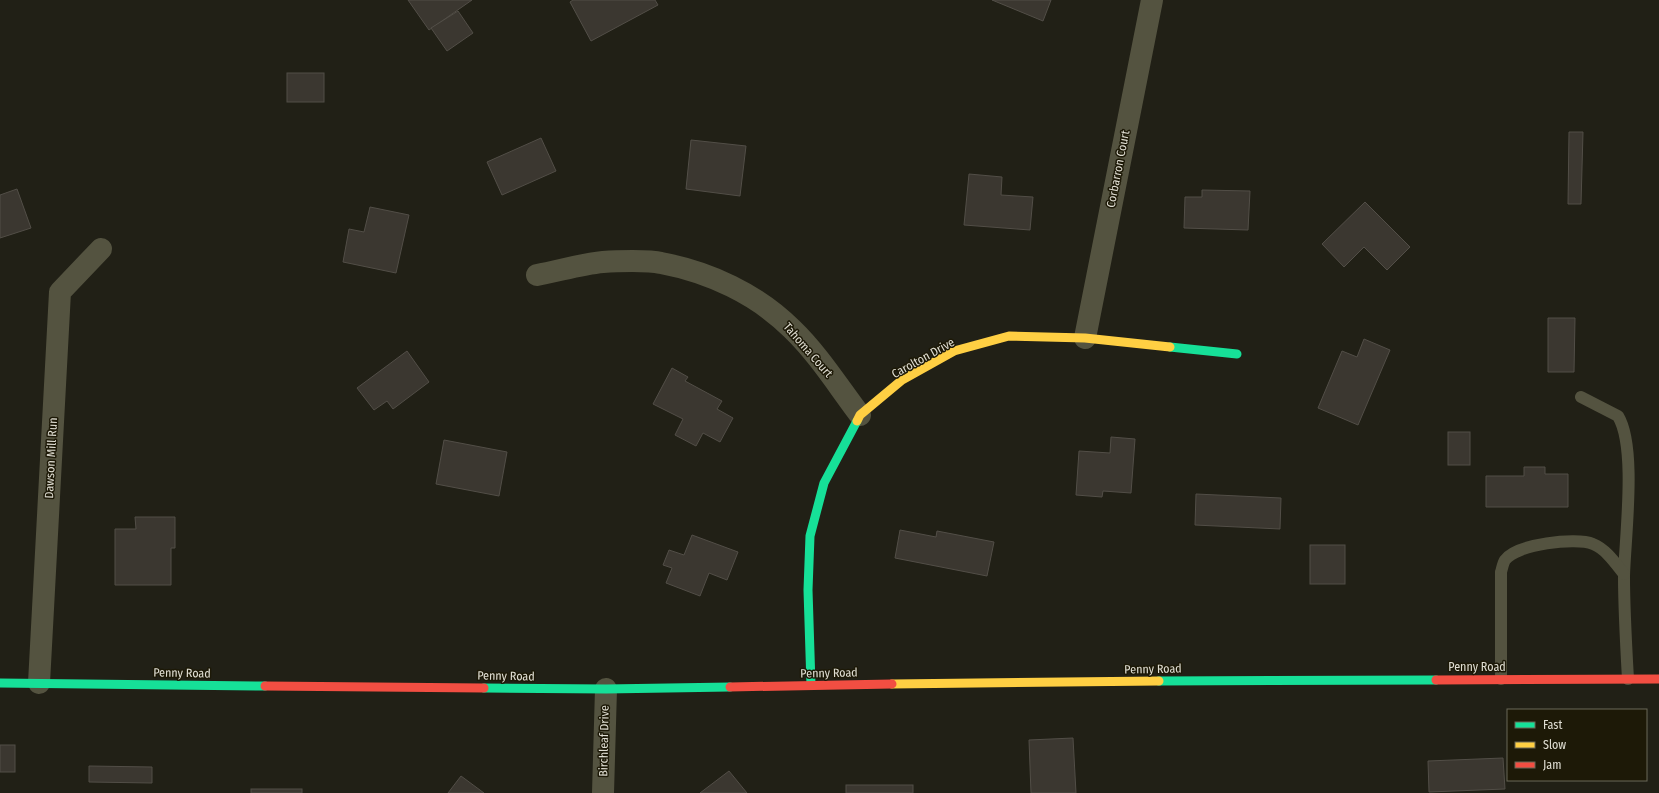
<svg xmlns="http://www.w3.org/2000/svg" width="1659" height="793" font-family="'Fira Sans Condensed',sans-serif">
	<rect width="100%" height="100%" fill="#212016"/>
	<g fill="#3b3730" stroke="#524e47">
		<polygon points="408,0 472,0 429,30"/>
		<polygon points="573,0 655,0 658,5 591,41 570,2"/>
		<polygon points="992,0 1051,0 1043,21"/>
		<polygon points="458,11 473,33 447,51 431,28"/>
		<rect x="287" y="73" width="37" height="29"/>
		<polygon points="1569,132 1583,132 1581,204 1568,204"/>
		<polygon points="541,138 556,171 502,195 487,162"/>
		<polygon points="691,140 746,146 740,196 686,189"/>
		<polygon points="969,174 1002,177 1001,195 1033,197 1030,230 964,225"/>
		<polygon points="17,189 31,228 0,238 0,195"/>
		<polygon points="1202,190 1250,191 1248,230 1184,228 1185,197 1202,197"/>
		<polygon points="1365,202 1410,247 1387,270 1364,247 1344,267 1322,244"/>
		<polygon points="370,207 409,215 396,273 343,262 349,229 364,232"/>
		<polygon points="1548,318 1575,318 1574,372 1548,372"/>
		<polygon points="1364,339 1390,350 1358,425 1318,408 1342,351 1357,357"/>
		<polygon points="407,351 429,382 393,409 387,401 374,410 357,388"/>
		<polygon points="672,368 688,377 685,381 722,401 717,409 733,418 720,442 703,433 696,446 675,435 683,419 653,404"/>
		<rect x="1448" y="432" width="22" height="33"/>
		<polygon points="1111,437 1135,439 1131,493 1103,491 1102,497 1076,495 1079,451 1110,453"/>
		<polygon points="444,440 507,452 499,496 436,484"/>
		<polygon points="1524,467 1545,467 1545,474 1568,474 1568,507 1486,507 1486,476 1524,476"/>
		<polygon points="1196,494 1281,498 1280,529 1195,525"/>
		<polygon points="135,517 175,517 175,548 171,548 171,585 115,585 115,529 136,529"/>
		<polygon points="900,530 936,537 937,531 994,542 987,576 895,558"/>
		<polygon points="692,535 738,552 727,580 709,573 700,596 666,583 672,568 663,565 669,550 684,555"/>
		<rect x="1310" y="545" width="35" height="39"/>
		<polygon points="1073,738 1076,793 1031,793 1029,740"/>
		<rect x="0" y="745" width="15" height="27"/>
		<polygon points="1503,758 1505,789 1429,792 1428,761"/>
		<polygon points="89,766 152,767 152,783 89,782"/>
		<polygon points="729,771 747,793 700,793"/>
		<polygon points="461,776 484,793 448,793"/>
		<rect x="846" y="785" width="67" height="8"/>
		<rect x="251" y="789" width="51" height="4"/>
	</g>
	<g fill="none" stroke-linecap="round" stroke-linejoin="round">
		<g stroke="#545340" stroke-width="12">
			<path d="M1581 397 1618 416C1637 447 1625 537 1624 576 1624 610 1626 644 1628 679"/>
			<path d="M1501 679V572C1502 569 1503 563 1505 560 1516 544 1576 537 1593 544 1606 549 1616 564 1624 574"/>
		</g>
		<g stroke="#545340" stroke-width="22">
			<path d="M537 275C559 271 581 264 603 262 616 261 649 260 661 263 709 272 757 294 792 329 818 354 838 386 860 415"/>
			<polyline points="1085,338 1152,0"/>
			<polyline points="39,683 60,292 101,249"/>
			<polyline points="603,793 606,689"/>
		</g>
		<g stroke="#16e098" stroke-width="9">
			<polyline points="1170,347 1237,354"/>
			<polyline points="1159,681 1436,680"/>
			<polyline points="0,683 265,686"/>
			<polyline points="811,685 808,590 810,536 824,483 857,421"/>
			<polyline points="484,688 606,689 730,687"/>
		</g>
		<g stroke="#ffcf43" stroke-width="9">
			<polyline points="857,421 860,415 902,380 954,351 1009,336 1085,338 1170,347"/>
			<polyline points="892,684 1159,681"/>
		</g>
		<g stroke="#f24e42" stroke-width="9">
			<polyline points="1436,680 1659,679"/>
			<polyline points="265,686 484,688"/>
			<polyline points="730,687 892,684"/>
		</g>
	</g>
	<g text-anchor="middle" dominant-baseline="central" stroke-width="3" stroke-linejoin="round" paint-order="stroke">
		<g font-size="12" fill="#e0ded3" stroke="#1d1907">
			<text transform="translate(1118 169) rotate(-79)">Corbarron Court</text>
			<text transform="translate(808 350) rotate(49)">Tahoma Court</text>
			<text transform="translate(923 358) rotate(-29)">Carolton Drive</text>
			<text transform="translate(51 458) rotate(-87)">Dawson Mill Run</text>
			<text x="1477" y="667">Penny Road</text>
			<text transform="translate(1153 669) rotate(-1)">Penny Road</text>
			<text transform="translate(182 673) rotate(1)">Penny Road</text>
			<text transform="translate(829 673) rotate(-1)">Penny Road</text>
			<text transform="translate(506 676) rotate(1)">Penny Road</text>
			<text transform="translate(604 741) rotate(-89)">Birchleaf Drive</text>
		</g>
	</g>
	<rect x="1507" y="709" width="140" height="72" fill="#1d1907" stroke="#6b6859"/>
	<rect x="1515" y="722" width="20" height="6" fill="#16e098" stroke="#6b6859"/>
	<text x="1543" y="729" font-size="12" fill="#e0ded3">Fast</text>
	<rect x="1515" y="742" width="20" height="6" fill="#ffcf43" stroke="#6b6859"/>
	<text x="1543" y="749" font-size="12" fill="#e0ded3">Slow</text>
	<rect x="1515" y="762" width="20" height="6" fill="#f24e42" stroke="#6b6859"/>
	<text x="1543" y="769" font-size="12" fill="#e0ded3">Jam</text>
</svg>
